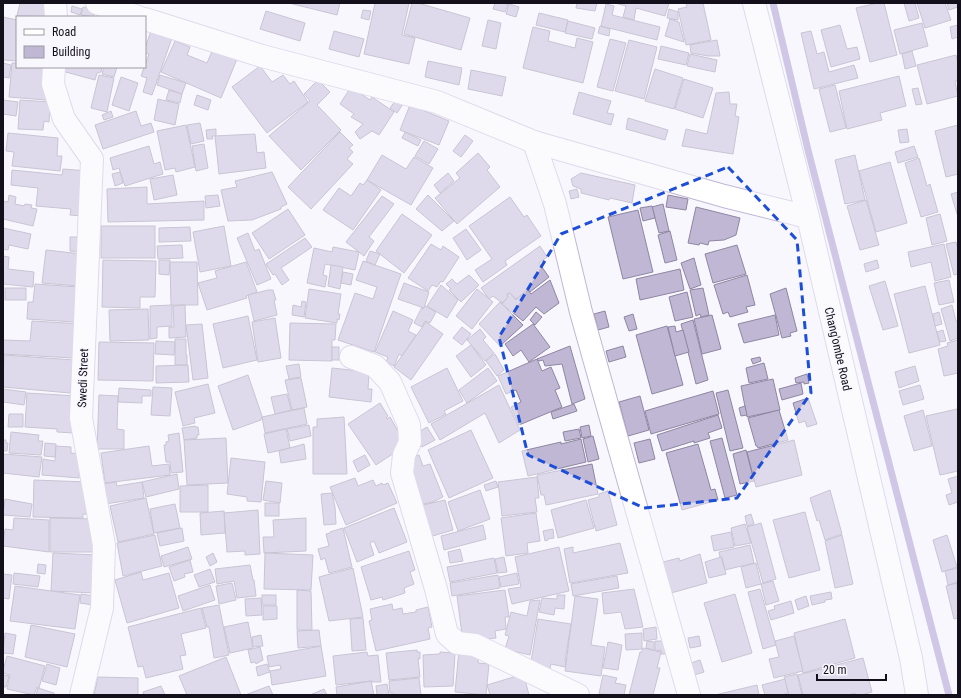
<svg xmlns="http://www.w3.org/2000/svg" width="961" height="698" font-family="'Roboto Condensed',sans-serif">
	<rect width="100%" height="100%" fill="#f8f7fd"/>
	<g fill="none" stroke-linecap="round" stroke-linejoin="round">
		<polyline stroke="#a18dcb" stroke-width="7" points="773,3 808,150 949,695"/>
	</g>
	<g fill="#c0b7d5" stroke="#8e86a2">
		<polygon points="20,3 47,3 50,17 17,16"/>
		<polygon points="289,3 340,3 337,15"/>
		<polygon points="375,3 409,3 402,35 415,38 409,64 364,54"/>
		<polygon points="412,3 418,3 470,18 461,50 404,34"/>
		<polygon points="495,3 508,4 505,12 493,9"/>
		<polygon points="577,3 597,3 595,11 576,8"/>
		<polygon points="615,3 669,3 665,16 636,8 634,20 623,17 626,6"/>
		<polygon points="686,3 703,3 711,40 686,45 678,9 687,7"/>
		<polygon points="878,3 884,3 897,55 870,62 856,8"/>
		<polygon points="904,3 915,3 919,18 909,21"/>
		<polygon points="917,3 945,3 951,20 925,28"/>
		<polygon points="947,3 958,3 958,7 949,10"/>
		<polygon points="509,4 519,7 516,17 506,14"/>
		<polygon points="606,4 614,6 612,15 660,27 657,40 601,26"/>
		<polygon points="72,6 82,9 80,15 71,12"/>
		<polygon points="83,7 95,10 93,17 81,15"/>
		<polygon points="669,9 678,12 678,20 667,18"/>
		<polygon points="363,10 371,11 369,20 361,18"/>
		<polygon points="266,11 305,23 300,41 260,29"/>
		<polygon points="539,13 568,20 565,32 536,25"/>
		<polygon points="3,17 17,20 17,61 3,60"/>
		<polygon points="670,19 679,22 684,42 665,36"/>
		<polygon points="488,20 501,23 496,49 482,46"/>
		<polygon points="568,21 595,28 592,39 565,33"/>
		<polygon points="922,23 928,46 900,54 894,30"/>
		<polygon points="840,25 847,49 857,47 860,59 831,67 821,30"/>
		<polygon points="958,25 958,37 952,39 950,27"/>
		<polygon points="600,26 610,29 609,36 598,33"/>
		<polygon points="533,27 550,31 548,41 575,48 577,38 593,42 583,83 523,68"/>
		<polygon points="151,31 172,38 152,95 143,92 147,78 141,76 149,54 145,53 145,48"/>
		<polygon points="334,31 364,39 359,57 329,49"/>
		<polygon points="811,31 817,54 824,52 829,72 854,65 858,78 814,89 801,33"/>
		<polygon points="610,39 626,43 613,91 597,87"/>
		<polygon points="629,40 657,47 644,99 615,91"/>
		<polygon points="717,40 720,56 708,56 691,53 690,45"/>
		<polygon points="175,41 190,47 187,55 207,63 213,49 237,59 221,98 161,72"/>
		<polygon points="661,46 689,53 686,65 658,59"/>
		<polygon points="912,51 916,66 905,69 902,54"/>
		<polygon points="690,54 717,60 715,72 687,66"/>
		<polygon points="956,55 958,64 958,81 955,81 958,96 927,104 917,65"/>
		<polygon points="428,61 462,68 459,85 425,77"/>
		<polygon points="3,63 11,65 9,78 3,77"/>
		<polygon points="12,63 17,63 17,67 47,67 42,85 47,86 46,100 9,97"/>
		<polygon points="260,66 272,82 283,75 290,84 294,81 308,102 267,133 232,87"/>
		<polygon points="63,67 102,67 101,72 97,73 95,80 62,71"/>
		<polygon points="104,67 117,67 114,77 102,74"/>
		<polygon points="655,69 683,78 674,109 645,101"/>
		<polygon points="471,70 506,77 502,96 468,89"/>
		<polygon points="99,75 114,78 107,112 91,108"/>
		<polygon points="160,75 186,83 182,94 157,85"/>
		<polygon points="899,76 906,106 880,113 882,120 847,129 839,91"/>
		<polygon points="121,77 138,83 129,111 112,105"/>
		<polygon points="684,79 713,88 703,118 675,109"/>
		<polygon points="318,80 330,92 317,105 341,130 301,170 269,136 310,101 304,94"/>
		<polygon points="835,85 846,128 830,132 819,89"/>
		<polygon points="351,87 370,100 372,97 394,112 379,135 372,131 360,139 355,132 363,124 351,117 354,114 340,104"/>
		<polygon points="918,88 922,104 916,105 912,89"/>
		<polygon points="169,90 182,94 180,103 166,100"/>
		<polygon points="579,92 611,101 607,113 614,114 611,125 573,114"/>
		<polygon points="729,92 730,104 737,104 735,116 739,117 733,154 682,146 686,129 707,134 716,93"/>
		<polygon points="197,95 211,100 208,110 194,105"/>
		<polygon points="158,99 179,104 175,125 154,120"/>
		<polygon points="3,100 18,102 16,116 3,114"/>
		<polygon points="20,100 50,102 49,122 44,121 43,130 18,129"/>
		<polygon points="396,100 403,104 397,113 390,108"/>
		<polygon points="410,105 449,121 439,145 400,130"/>
		<polygon points="111,111 113,117 104,120 102,115"/>
		<polygon points="136,111 141,126 151,123 154,132 103,149 95,125"/>
		<polygon points="628,118 668,130 665,140 626,129"/>
		<polygon points="200,123 204,141 191,144 187,125"/>
		<polygon points="186,125 195,167 176,172 175,168 165,170 157,131"/>
		<polygon points="958,125 958,174 946,177 935,131"/>
		<polygon points="216,129 216,136 212,136 213,139 207,139 206,130"/>
		<polygon points="907,129 909,142 900,143 898,130"/>
		<polygon points="340,132 353,145 349,148 353,152 347,159 353,164 311,209 288,187"/>
		<polygon points="405,132 421,140 418,146 402,138"/>
		<polygon points="8,133 58,138 57,156 62,156 60,171 12,166 14,152 6,151"/>
		<polygon points="255,134 257,153 264,152 266,168 219,174 215,136"/>
		<polygon points="465,135 473,141 461,157 453,151"/>
		<polygon points="424,141 438,149 429,164 415,156"/>
		<polygon points="204,144 208,168 196,171 192,146"/>
		<polygon points="149,146 154,164 160,162 163,174 125,186 119,168 113,170 110,158"/>
		<polygon points="914,146 918,157 898,163 895,152"/>
		<polygon points="478,153 490,167 487,170 500,187 457,224 435,198 460,178 456,173"/>
		<polygon points="382,155 406,169 414,157 433,168 411,205 367,180"/>
		<polygon points="855,155 865,200 845,204 835,160"/>
		<polygon points="919,158 927,186 930,184 938,212 921,217 905,163"/>
		<polygon points="890,162 907,223 876,232 859,171"/>
		<polygon points="63,169 88,171 83,216 70,215 71,209 36,206 38,188 11,185 12,170 62,175"/>
		<polygon points="120,172 123,183 115,186 112,174"/>
		<polygon points="272,172 287,204 281,207 281,209 252,220 228,221 221,190 237,187 235,181"/>
		<polygon points="448,173 454,181 440,193 434,185"/>
		<polygon points="581,173 635,185 632,203 610,198 609,200 581,193 581,189 573,186 571,179"/>
		<polygon points="173,175 177,195 154,200 150,179"/>
		<polygon points="367,180 381,190 353,230 323,210 339,188 351,196 360,183 363,185"/>
		<polygon points="147,187 147,204 204,201 204,220 108,222 107,189"/>
		<polygon points="577,189 579,197 571,199 569,191"/>
		<polygon points="958,192 958,217 951,194"/>
		<polygon points="9,195 16,197 15,204 24,206 25,204 32,205 31,208 37,209 33,226 3,219 3,201 8,202"/>
		<polygon points="218,195 220,206 206,208 205,196"/>
		<polygon points="428,195 454,221 442,231 416,209"/>
		<polygon points="668,195 688,199 686,210 666,207"/>
		<polygon points="382,196 394,204 369,237 374,241 364,256 346,242"/>
		<polygon points="510,197 524,217 527,215 541,236 505,261 507,265 483,282 475,270 492,259 469,226"/>
		<polygon points="866,200 879,245 860,250 847,206"/>
		<polygon points="663,204 669,231 659,233 652,207"/>
		<polygon points="652,206 655,218 643,221 640,208"/>
		<polygon points="696,207 740,218 736,235 724,240 709,241 708,245 700,243 699,245 688,243"/>
		<polygon points="288,209 305,235 269,259 252,233"/>
		<polygon points="638,210 653,272 623,279 608,217"/>
		<polygon points="402,214 432,235 404,273 376,251"/>
		<polygon points="940,214 947,241 932,245 926,218"/>
		<rect x="101" y="226" width="54" height="32"/>
		<polygon points="224,226 231,266 200,272 193,232"/>
		<polygon points="190,227 191,241 159,242 159,228"/>
		<polygon points="3,228 31,234 28,249 9,245 8,250 3,249"/>
		<polygon points="466,229 481,250 467,260 453,238"/>
		<polygon points="670,231 677,260 665,263 658,235"/>
		<polygon points="248,233 255,251 259,249 271,279 257,285 237,238"/>
		<polygon points="70,237 86,237 86,252 70,251"/>
		<polygon points="305,238 312,247 281,268 289,280 282,285 275,274 273,275 266,264"/>
		<polygon points="956,242 958,250 958,274 954,275 946,244"/>
		<polygon points="431,244 441,250 443,246 459,257 443,282 441,281 437,287 432,285 428,291 408,278"/>
		<polygon points="944,244 951,277 935,281 931,262 911,267 908,252"/>
		<polygon points="182,245 183,258 158,259 157,246"/>
		<polygon points="737,245 746,274 713,283 705,254"/>
		<polygon points="540,246 547,257 539,263 549,277 530,292 528,289 516,299 510,293 507,294 508,297 502,303 493,296 489,299 481,288"/>
		<polygon points="333,247 359,252 355,270 325,264 323,275 327,276 325,287 307,283 314,248 332,252"/>
		<polygon points="46,250 82,254 79,286 42,283"/>
		<polygon points="370,251 380,254 375,265 366,261"/>
		<polygon points="3,256 9,257 8,269 34,272 33,287 3,284"/>
		<polygon points="694,258 701,285 690,289 681,263"/>
		<polygon points="103,260 156,261 155,297 140,297 140,308 102,307"/>
		<polygon points="159,260 170,260 169,275 159,274"/>
		<polygon points="877,260 879,268 866,272 864,264"/>
		<polygon points="363,261 401,274 374,352 338,340 355,293 373,299 377,287 356,280"/>
		<polygon points="170,262 197,262 198,305 171,305"/>
		<polygon points="246,262 257,292 246,296 247,298 207,310 198,283 217,278 215,271"/>
		<polygon points="331,265 343,267 340,289 328,286"/>
		<polygon points="680,269 684,290 640,300 636,279"/>
		<polygon points="343,272 353,274 351,285 341,283"/>
		<polygon points="469,275 479,285 461,302 449,290 451,289 446,284 452,279 457,284"/>
		<polygon points="747,275 755,305 746,307 748,312 730,317 728,312 723,314 714,285"/>
		<polygon points="550,280 559,303 544,314 536,307 523,321 502,304 508,297 507,294 510,293 516,300 528,290 531,294"/>
		<polygon points="949,280 954,302 939,305 934,283"/>
		<polygon points="885,281 898,326 883,330 869,286"/>
		<polygon points="404,283 429,292 424,308 398,299"/>
		<polygon points="35,284 78,287 76,322 27,319 28,302 33,302"/>
		<polygon points="441,285 458,300 447,318 427,306"/>
		<polygon points="925,286 940,345 909,353 894,294"/>
		<rect x="5" y="288" width="21" height="12"/>
		<polygon points="703,288 709,315 701,317 700,314 696,316 690,290"/>
		<polygon points="786,288 797,331 790,333 791,336 782,338 770,294"/>
		<polygon points="309,289 341,294 338,314 340,314 339,320 337,319 337,323 305,318"/>
		<polygon points="477,289 493,302 472,329 456,316"/>
		<polygon points="268,290 273,290 276,300 274,300 277,315 254,321 248,295"/>
		<polygon points="687,292 693,317 675,321 669,297"/>
		<polygon points="302,301 306,302 304,317 292,315 293,305 301,307"/>
		<polygon points="500,302 523,325 500,346 479,324"/>
		<polygon points="172,305 172,326 157,327 157,338 150,339 150,306"/>
		<polygon points="185,305 186,337 169,338 169,327 174,327 173,306"/>
		<polygon points="952,305 956,321 958,321 958,338 950,341 941,309"/>
		<polygon points="425,306 436,312 430,323 425,321 422,327 414,323 422,307 423,309"/>
		<polygon points="148,309 149,340 110,341 109,310"/>
		<polygon points="393,311 413,320 408,331 416,335 402,356 399,354 394,366 386,362 388,357 375,352"/>
		<polygon points="605,311 609,327 598,330 594,314"/>
		<polygon points="536,312 542,317 535,325 530,320"/>
		<polygon points="939,312 942,324 935,326 933,314"/>
		<polygon points="633,314 637,329 629,331 624,317"/>
		<polygon points="712,315 721,349 702,354 694,319"/>
		<polygon points="775,315 779,335 744,343 738,324"/>
		<polygon points="248,316 257,360 223,368 213,324"/>
		<polygon points="275,318 281,358 258,362 252,322"/>
		<polygon points="693,320 708,380 696,384 681,324"/>
		<polygon points="32,321 83,324 73,358 3,354 3,340 30,341"/>
		<polygon points="426,322 443,334 411,380 394,367"/>
		<polygon points="290,323 336,324 335,340 332,340 332,361 289,360"/>
		<polygon points="202,324 208,378 193,380 186,325"/>
		<polygon points="533,324 550,347 529,362 521,350 513,356 505,344"/>
		<polygon points="667,326 683,385 652,394 636,335"/>
		<polygon points="675,326 676,332 683,330 689,352 675,356 668,327"/>
		<polygon points="462,327 471,334 462,345 453,338"/>
		<polygon points="480,329 486,337 483,340 494,353 485,361 467,340"/>
		<polygon points="943,330 946,341 940,342 937,332"/>
		<polygon points="175,339 186,339 186,355 187,355 187,365 175,365"/>
		<polygon points="958,340 958,373 944,376 938,349 948,346 947,343"/>
		<polygon points="156,341 175,342 174,355 155,354"/>
		<polygon points="99,342 154,343 153,381 98,380"/>
		<polygon points="471,345 486,365 471,377 456,356"/>
		<polygon points="570,346 585,399 572,404 562,364 545,366 543,360 539,361 537,359"/>
		<polygon points="623,346 626,357 609,362 606,351"/>
		<rect x="332" y="347" width="7" height="13"/>
		<polygon points="495,354 504,370 497,376 486,361"/>
		<polygon points="4,355 74,360 70,393 3,387"/>
		<polygon points="760,357 761,361 753,364 751,359"/>
		<polygon points="537,359 542,371 551,367 560,388 555,390 562,407 519,425 511,407 521,402 516,390 506,394 498,376"/>
		<polygon points="764,363 768,379 749,383 746,368"/>
		<polygon points="299,364 301,377 289,379 286,366"/>
		<polygon points="188,365 189,382 156,383 156,366"/>
		<polygon points="915,366 919,381 899,388 895,372"/>
		<polygon points="332,368 369,372 368,389 372,389 371,402 329,397"/>
		<polygon points="447,368 463,401 444,411 446,414 429,423 411,387"/>
		<polygon points="488,368 497,381 467,403 459,390"/>
		<polygon points="807,374 809,383 804,384 804,382 796,383 795,378"/>
		<polygon points="248,375 262,416 261,420 233,430 218,386"/>
		<polygon points="301,378 307,407 292,410 285,380"/>
		<polygon points="773,379 780,410 747,417 741,386"/>
		<polygon points="801,383 803,394 782,400 779,389"/>
		<polygon points="208,384 215,413 194,418 195,423 183,426 175,392"/>
		<polygon points="499,385 520,430 499,443 485,413 440,440 431,424"/>
		<polygon points="920,385 924,399 903,405 899,391"/>
		<polygon points="153,387 172,388 170,416 151,415"/>
		<polygon points="119,388 151,390 151,396 142,396 142,403 118,402"/>
		<polygon points="3,389 26,392 24,405 3,402"/>
		<polygon points="728,390 743,448 730,451 716,393"/>
		<polygon points="713,391 719,414 651,434 645,411"/>
		<polygon points="27,393 77,396 74,433 57,432 57,429 25,427"/>
		<polygon points="287,394 291,410 275,414 271,397"/>
		<polygon points="99,395 118,396 117,429 124,430 124,449 97,449"/>
		<polygon points="640,396 649,430 628,436 619,402"/>
		<polygon points="808,398 817,424 807,427 805,421 799,423 793,403"/>
		<polygon points="380,403 388,416 386,418 387,419 390,417 406,445 376,465 348,424"/>
		<polygon points="574,404 577,411 553,419 551,412"/>
		<polygon points="745,406 747,415 741,416 739,408"/>
		<polygon points="304,408 307,424 265,433 262,417"/>
		<polygon points="957,409 958,415 958,471 940,475 926,416"/>
		<polygon points="779,410 788,440 758,448 757,446 756,446 748,418"/>
		<polygon points="923,410 932,446 914,451 904,416"/>
		<polygon points="9,414 23,414 23,427 8,427"/>
		<polygon points="718,415 722,428 708,433 710,438 694,443 694,441 662,451 657,435"/>
		<polygon points="344,417 347,474 313,474 313,427 317,427 317,419"/>
		<polygon points="309,425 311,436 290,441 287,429"/>
		<polygon points="589,425 591,436 582,438 580,427"/>
		<polygon points="195,426 195,427 198,427 199,435 197,435 197,438 184,440 182,428"/>
		<polygon points="427,427 435,440 422,447 415,434"/>
		<polygon points="286,429 290,448 268,453 264,434"/>
		<polygon points="579,429 581,438 565,441 563,432"/>
		<polygon points="471,430 493,478 449,498 428,450"/>
		<polygon points="11,432 39,435 38,441 43,441 41,455 9,453"/>
		<polygon points="179,433 183,472 171,473 170,462 166,462 164,445 166,445 166,442 169,441 168,435"/>
		<polygon points="593,436 599,459 588,462 583,439"/>
		<polygon points="226,438 228,483 187,485 184,440"/>
		<polygon points="722,438 737,495 725,498 710,441"/>
		<polygon points="581,439 586,462 528,476 522,451 561,442 561,444"/>
		<polygon points="650,439 655,459 639,463 634,443"/>
		<polygon points="3,440 6,440 6,443 8,443 7,451 3,451"/>
		<polygon points="794,440 802,475 756,487 747,452"/>
		<polygon points="45,443 56,444 55,457 44,456"/>
		<polygon points="304,444 306,459 281,463 279,451"/>
		<polygon points="698,444 711,490 715,489 718,500 682,510 666,453"/>
		<polygon points="56,446 71,447 71,453 81,454 79,478 42,475 43,459 55,461"/>
		<polygon points="149,446 152,466 169,464 170,475 105,483 101,453"/>
		<polygon points="746,450 754,481 740,484 733,454"/>
		<polygon points="3,454 42,457 39,477 3,473"/>
		<polygon points="365,455 370,465 358,472 353,461"/>
		<polygon points="419,455 423,466 430,464 443,497 433,502 423,504 406,460"/>
		<polygon points="231,458 265,462 261,502 247,501 247,497 227,494"/>
		<polygon points="592,464 598,494 546,505 544,495 541,495 537,475"/>
		<polygon points="177,474 179,489 146,497 142,482"/>
		<polygon points="958,476 958,502 949,505 946,495 952,493 948,479"/>
		<polygon points="537,477 539,498 535,498 537,512 502,516 498,482"/>
		<polygon points="355,478 358,486 373,480 376,486 382,483 383,485 388,483 397,503 346,525 330,487"/>
		<polygon points="34,480 88,482 87,514 83,514 83,518 33,517"/>
		<polygon points="266,481 282,483 280,503 263,500"/>
		<polygon points="496,481 498,487 486,491 484,485"/>
		<polygon points="116,482 117,486 142,482 144,498 105,504 102,484"/>
		<polygon points="208,485 208,512 180,512 180,486"/>
		<polygon points="480,490 490,519 458,531 448,502"/>
		<polygon points="830,490 842,534 825,540 819,520 817,521 810,498"/>
		<polygon points="608,491 617,525 596,531 588,500 599,497 599,494"/>
		<polygon points="332,493 335,507 336,524 324,525 321,494"/>
		<polygon points="146,498 154,534 118,542 110,506"/>
		<polygon points="5,499 32,504 30,517 3,515"/>
		<polygon points="445,500 453,530 429,537 426,525 428,524 423,505"/>
		<polygon points="586,500 594,528 558,538 551,510"/>
		<rect x="265" y="503" width="14" height="13"/>
		<polygon points="175,504 180,528 154,533 150,509"/>
		<polygon points="394,508 407,542 379,553 374,541 370,543 374,555 357,562 344,528"/>
		<polygon points="258,510 260,554 245,555 245,551 227,552 224,513"/>
		<polygon points="224,511 225,533 201,535 200,513"/>
		<polygon points="805,512 820,570 789,578 773,520"/>
		<polygon points="536,513 540,541 527,543 528,553 506,556 501,518"/>
		<polygon points="751,514 754,524 747,526 745,516"/>
		<polygon points="14,518 49,520 49,552 3,546 5,529 13,530"/>
		<polygon points="50,518 96,519 96,552 50,552"/>
		<polygon points="306,518 306,551 264,553 263,537 274,537 273,520"/>
		<polygon points="761,523 776,579 763,583 747,527"/>
		<polygon points="745,524 751,543 735,546 731,528"/>
		<polygon points="483,525 486,539 444,550 441,536"/>
		<polygon points="182,528 184,541 160,546 157,533"/>
		<polygon points="343,528 352,567 329,573 325,558 321,560 318,549 329,546 326,534 330,533 330,532"/>
		<polygon points="553,529 554,538 548,539 548,540 545,541 543,531"/>
		<polygon points="731,532 734,547 714,551 711,536"/>
		<polygon points="155,535 162,566 123,576 117,543"/>
		<polygon points="842,535 853,584 835,588 825,541"/>
		<polygon points="947,535 957,567 942,572 933,540"/>
		<polygon points="620,543 628,573 570,583 564,549 573,547 573,553"/>
		<polygon points="750,545 754,563 725,570 722,557 720,557 719,552"/>
		<polygon points="188,547 192,559 164,567 161,556"/>
		<polygon points="559,547 569,591 512,604 508,589 521,587 515,557"/>
		<polygon points="460,549 463,561 450,563 448,552"/>
		<polygon points="409,551 415,570 410,572 414,584 404,588 405,593 383,600 382,597 371,600 361,567"/>
		<polygon points="53,553 98,555 96,593 51,591"/>
		<polygon points="213,553 217,562 210,566 206,557"/>
		<polygon points="265,553 313,555 311,590 264,589"/>
		<polygon points="700,554 707,583 671,593 663,562 679,558 680,561"/>
		<polygon points="504,557 507,572 498,573 495,559"/>
		<polygon points="721,557 726,574 709,578 705,562"/>
		<polygon points="494,558 497,573 450,582 447,567"/>
		<polygon points="190,560 193,572 184,574 185,577 174,581 169,567"/>
		<polygon points="756,563 761,584 746,588 741,567"/>
		<polygon points="38,564 46,565 45,574 37,573"/>
		<polygon points="250,565 253,580 254,580 256,596 237,598 234,581 217,584 215,569"/>
		<polygon points="353,568 363,617 329,621 319,577"/>
		<polygon points="958,568 958,584 958,582 948,585 945,571"/>
		<polygon points="210,569 215,582 199,587 194,575"/>
		<polygon points="141,572 143,580 169,573 179,608 127,623 115,580"/>
		<polygon points="14,573 40,576 38,587 13,584"/>
		<polygon points="517,573 519,584 501,587 499,577"/>
		<polygon points="3,574 12,575 9,599 3,598"/>
		<polygon points="498,575 500,588 452,596 450,583"/>
		<polygon points="617,576 619,588 573,596 571,584"/>
		<polygon points="773,581 779,601 766,605 761,584"/>
		<polygon points="232,583 236,600 219,604 216,586"/>
		<polygon points="957,583 958,618 954,619 946,586"/>
		<polygon points="210,585 215,600 183,611 178,596"/>
		<polygon points="15,586 80,595 75,629 10,621"/>
		<polygon points="634,589 643,627 625,629 621,612 604,614 602,593"/>
		<polygon points="760,589 776,645 763,649 748,592"/>
		<polygon points="297,590 311,591 312,630 297,630"/>
		<polygon points="505,590 509,617 505,617 506,629 495,631 496,638 463,642 457,596"/>
		<polygon points="831,592 832,599 825,600 825,602 812,605 810,596"/>
		<polygon points="81,594 94,596 93,605 80,603"/>
		<polygon points="735,594 752,653 722,662 704,603"/>
		<rect x="262" y="595" width="14" height="10"/>
		<polygon points="557,595 565,595 564,609 555,608 554,615 539,612 542,598 557,599"/>
		<polygon points="575,596 598,599 591,645 605,647 601,676 565,671"/>
		<polygon points="806,596 809,606 798,610 795,600"/>
		<polygon points="261,598 262,615 246,616 245,599"/>
		<polygon points="540,600 530,655 505,649 509,636 505,635 511,612 527,616 530,601"/>
		<polygon points="791,601 794,613 771,620 768,611 775,609 774,606"/>
		<polygon points="392,604 393,610 402,608 403,614 416,612 416,610 428,607 432,627 428,628 430,639 376,651 369,621 372,620 370,609"/>
		<polygon points="219,605 229,655 214,658 209,627 207,627 202,608"/>
		<polygon points="263,606 277,606 277,619 263,620"/>
		<polygon points="201,608 206,628 181,634 186,655 180,656 183,669 146,678 143,666 138,667 128,627"/>
		<polygon points="363,618 366,650 352,651 350,619"/>
		<polygon points="538,619 571,624 565,661 566,661 565,667 551,664 549,673 530,668"/>
		<polygon points="845,619 855,658 803,673 794,633"/>
		<polygon points="248,622 253,648 230,653 224,627"/>
		<polygon points="31,625 75,634 67,667 25,657"/>
		<polygon points="656,627 657,639 644,641 643,629"/>
		<polygon points="319,630 321,646 298,648 297,631"/>
		<polygon points="5,633 16,635 13,654 3,653"/>
		<polygon points="642,633 642,649 626,650 625,634"/>
		<polygon points="261,635 263,646 253,647 252,637"/>
		<polygon points="699,636 701,646 690,648 688,638"/>
		<polygon points="794,636 803,671 774,678 769,659 779,657 775,641"/>
		<polygon points="647,641 654,642 654,650 646,648"/>
		<polygon points="655,641 666,641 666,654 661,654 661,650 655,651"/>
		<polygon points="608,642 622,645 618,670 603,668"/>
		<polygon points="321,646 326,676 272,685 270,671 281,669 280,665 269,667 267,656"/>
		<polygon points="260,647 263,660 256,664 255,662 251,663 248,650"/>
		<polygon points="643,648 661,652 657,668 660,668 653,695 629,695 640,652 642,652"/>
		<polygon points="417,650 417,652 420,652 420,659 418,659 420,677 389,680 386,653"/>
		<polygon points="459,650 479,653 478,663 489,664 486,695 455,692"/>
		<polygon points="367,652 368,656 378,655 381,682 372,682 372,681 336,685 333,656"/>
		<polygon points="440,652 455,653 453,686 424,687 423,655 440,654"/>
		<polygon points="7,656 45,666 39,688 37,687 34,695 7,689 10,675 3,673 3,670"/>
		<polygon points="226,657 241,695 187,695 179,676"/>
		<polygon points="863,658 872,692 862,695 855,695 855,693 848,695 803,695 798,675"/>
		<polygon points="700,660 704,672 694,675 691,663"/>
		<polygon points="47,664 60,668 56,685 42,681"/>
		<polygon points="267,664 270,672 258,676 256,667"/>
		<polygon points="797,674 802,695 789,695 784,677"/>
		<polygon points="3,675 9,676 6,687 3,687"/>
		<polygon points="603,675 617,678 615,683 626,685 624,695 599,694"/>
		<polygon points="517,676 524,676 529,695 490,695 487,685"/>
		<polygon points="98,677 138,678 138,695 94,695"/>
		<polygon points="419,678 421,695 394,695 394,693 390,693 389,681"/>
		<polygon points="785,679 788,693 782,695 765,695 762,685"/>
		<polygon points="371,681 374,695 337,695 336,687"/>
		<polygon points="387,684 389,695 377,695 376,686"/>
		<polygon points="757,685 759,695 715,695"/>
		<polygon points="161,686 165,695 144,695 143,692"/>
		<polygon points="269,686 273,695 245,695"/>
		<polygon points="38,688 54,693 54,695 36,695"/>
		<polygon points="324,689 327,695 310,695"/>
	</g>
	<g fill="none" stroke-linecap="round" stroke-linejoin="round">
		<g stroke="#c0b7d5" stroke-width="24">
			<g id="minor">
				<polyline points="55,3 56,17"/>
				<polyline points="97,3 138,17"/>
				<polyline points="754,3 808,217 911,658 917,695"/>
				<polyline points="145,19 262,56 437,102 534,142 724,196 808,217"/>
				<polyline points="54,67 53,84 64,119 92,159 81,418 104,545 102,608 81,695"/>
				<polyline points="534,142 555,204 581,312 689,695"/>
				<polyline points="351,357 375,366 390,382 409,425 410,442 404,455 402,473 436,589 447,634 457,643 475,645 578,695"/>
			</g>
		</g>
		<use href="#minor" stroke="#fff" stroke-width="22"/>
	</g>
	<path d="M0 0H961V698H0ZM728 167 797 240 811 393 737 498 644 508 528 455 499 337 561 234Z" fill="#f8f7fd" fill-opacity=".55" fill-rule="evenodd"/>
	<path fill="none" stroke="#1d4ed8" stroke-width="3" stroke-dasharray="8 5" stroke-linejoin="round" d="M728 167 797 240 811 393 737 498 644 508 528 455 499 337 561 234Z"/>
	<g text-anchor="middle" dominant-baseline="central" stroke-width="3" stroke-linejoin="round" paint-order="stroke">
		<g font-size="12" fill="#14101b" stroke="#f8f7fd">
			<text transform="translate(838 349) rotate(77)">Chang'ombe Road</text>
			<text transform="translate(83 378) rotate(-88)">Swedi Street</text>
		</g>
	</g>
	<rect width="961" height="698" fill="none" stroke="#14101b" stroke-width="8"/>
	<rect x="16" y="16" width="130" height="52" fill="#f8f7fd" stroke="#9d9ba3"/>
	<rect x="24" y="29" width="20" height="6" fill="#ffffff" stroke="#9d9ba3"/>
	<text x="52" y="36" font-size="12" fill="#14101b">Road</text>
	<rect x="24" y="46" width="20" height="12" fill="#c0b7d5" stroke="#9d9ba3"/>
	<text x="52" y="56" font-size="12" fill="#14101b">Building</text>
	<path d="M817 674v6h69v-6" fill="none" stroke="#14101b" stroke-width="2"/>
	<text x="823" y="674" font-size="12" fill="#14101b" stroke="#f8f7fd" stroke-width="3" paint-order="stroke">20 m</text>
</svg>
